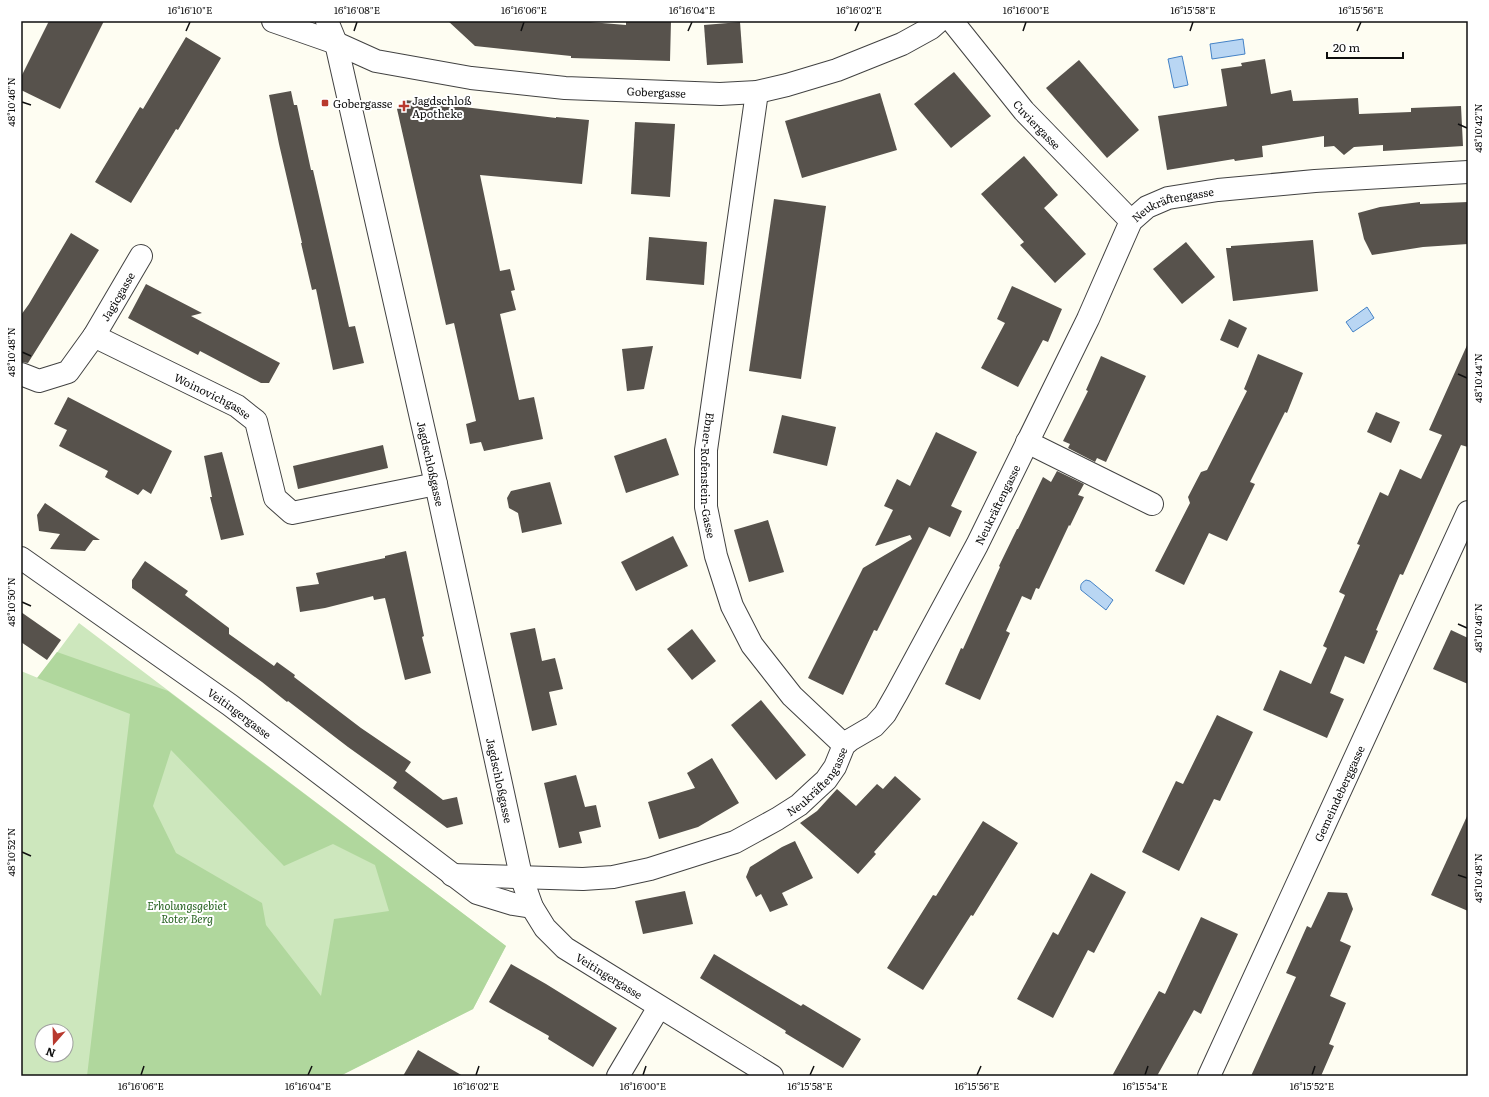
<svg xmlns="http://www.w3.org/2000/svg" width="1489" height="1097" font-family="Literata,serif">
	<rect width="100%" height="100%" fill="#fefdf2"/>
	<path fill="#cde7bd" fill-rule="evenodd" d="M79 623 506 946 473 1009 340 1076H21V671L38 678ZM42 1031H66V1055H42Z"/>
	<path fill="#b0d79d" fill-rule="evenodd" d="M57 652 168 691 506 946 473 1009 340 1076H87L130 714 37 678ZM171 750 284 866 333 844 375 865 389 911 334 919 321 996 266 925 262 903 176 853 153 806Z"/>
	<g fill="#b9d6f3" stroke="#4482c6">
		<polygon points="1243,39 1245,54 1212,59 1210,44"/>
		<polygon points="1182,56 1188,85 1174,88 1168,59"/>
		<polygon points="1367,307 1374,318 1353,332 1346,322"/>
		<path d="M1086 580 1090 581 1113 600 1106 610 1081 590C1080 585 1081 583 1086 580Z"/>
	</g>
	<g fill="#57524c">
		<polygon points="49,21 104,21 60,109 21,90 21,77"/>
		<polygon points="448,21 578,21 626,25 626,21 671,21 670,61 571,58 571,56 475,46"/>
		<polygon points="740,22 743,63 707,65 704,25"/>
		<polygon points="186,37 221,58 178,130 176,129 131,203 95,182 140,107 143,109"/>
		<polygon points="1265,59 1271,94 1291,90 1293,101 1358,98 1359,114 1411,112 1411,108 1461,106 1463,146 1383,151 1383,145 1354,147 1344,155 1334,146 1324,147 1324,136 1262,146 1263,157 1235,161 1234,159 1167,170 1158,116 1227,106 1221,69 1242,66 1241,63"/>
		<polygon points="1079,60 1139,130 1107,158 1046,88"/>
		<polygon points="954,72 991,116 951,148 914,104"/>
		<polygon points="291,91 294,105 297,105 311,170 313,170 349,327 355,326 364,363 333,370 316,289 312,290 301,243 302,243 279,144 269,95"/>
		<polygon points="880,93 897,150 802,178 785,121"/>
		<polygon points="405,100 556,118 556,117 589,120 582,184 480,175 500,271 510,269 515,290 511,291 516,310 500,314 519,400 534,397 543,439 484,451 481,442 470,444 466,424 476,421 454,323 446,325 397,109"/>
		<polygon points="635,122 675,124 670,197 631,194"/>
		<polygon points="1024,156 1058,195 1044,208 1086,254 1055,283 1020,245 1024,242 981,194"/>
		<polygon points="774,199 826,206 801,379 749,371"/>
		<polygon points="1420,202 1420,204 1468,202 1468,244 1423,247 1372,255 1364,239 1358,213 1380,207"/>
		<polygon points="71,233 99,250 28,363 21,362 21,315 29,304"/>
		<polygon points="649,237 707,242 704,285 646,280"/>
		<polygon points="1313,240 1318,291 1233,301 1226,248 1231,248 1231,246"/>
		<polygon points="1186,242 1215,277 1182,304 1153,269"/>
		<polygon points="146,284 202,313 191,316 280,363 269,383 261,383 200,351 198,355 128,318"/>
		<polygon points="1012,286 1062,309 1048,342 1043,340 1018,387 981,368 1005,323 997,319"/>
		<polygon points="1229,319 1247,328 1238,348 1220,340"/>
		<polygon points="1468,343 1468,447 1461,445 1403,575 1400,574 1376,630 1378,631 1364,664 1345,656 1330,693 1344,699 1327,738 1263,710 1280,670 1311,684 1327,648 1323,646 1345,595 1339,592 1360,545 1357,544 1380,492 1388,496 1400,469 1421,479 1442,435 1429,430"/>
		<polygon points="653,346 644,389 627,391 622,349"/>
		<polygon points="1258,354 1303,373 1287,413 1285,412 1250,482 1255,484 1227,541 1209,533 1184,585 1155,571 1190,503 1188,497 1201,472 1207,470 1247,391 1244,389"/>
		<polygon points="1101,356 1146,376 1106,462 1097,458 1095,462 1068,448 1070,444 1063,441 1088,391 1086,390"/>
		<polygon points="68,397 172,451 151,494 143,489 138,495 105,477 108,471 59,446 67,430 54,424"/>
		<polygon points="1376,412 1400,422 1391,443 1367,432"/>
		<polygon points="782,415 836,427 827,466 773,453"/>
		<polygon points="936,432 977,452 951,506 962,511 950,537 929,527 877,631 874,630 843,695 808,678 863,568 912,539 910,535 875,546 893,510 884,506 897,479 910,486"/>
		<polygon points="666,438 679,475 626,493 614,456"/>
		<polygon points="383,445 388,468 298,489 293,466"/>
		<polygon points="222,452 244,535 221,540 210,497 212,497 204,456"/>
		<polygon points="1057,471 1084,484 1078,495 1084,497 1070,526 1069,525 1039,589 1036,588 1031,600 1022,596 1006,631 1010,633 980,700 945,684 961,648 963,649 1000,567 999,566 1017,529 1018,529 1043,477 1051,482"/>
		<polygon points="550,482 562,524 522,533 518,513 509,508 507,498 511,491"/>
		<polygon points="45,503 100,540 93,540 85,551 50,549 60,534 39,531 37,515"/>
		<polygon points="768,520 784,572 749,582 734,530"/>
		<polygon points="673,536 688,566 636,591 621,562"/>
		<polygon points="406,551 424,636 422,637 431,673 405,680 385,598 374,600 373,596 325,608 300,612 296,587 319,584 316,573 385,558 385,556"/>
		<polygon points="145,561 188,591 185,595 229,628 229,634 274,666 277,662 295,675 294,677 361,728 411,762 405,771 430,790 443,800 457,797 463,824 447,828 393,788 397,782 348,747 288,701 287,702 262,682 132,588 132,580"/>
		<polygon points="21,612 61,640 47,660 21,642"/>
		<polygon points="535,628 542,661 555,658 563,689 549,692 557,725 532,731 510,633"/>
		<polygon points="692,629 716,661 692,680 667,649"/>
		<polygon points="1451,630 1468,638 1468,684 1433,669"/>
		<polygon points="761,700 806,755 776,780 731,725"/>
		<polygon points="1217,715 1253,732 1220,801 1214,799 1179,871 1142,852 1176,781 1183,784"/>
		<polygon points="712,758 739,803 698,827 659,839 648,802 695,788 687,773"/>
		<polygon points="576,775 585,807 596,805 601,827 579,832 582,843 559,848 544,783"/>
		<polygon points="895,776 921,799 874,852 876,854 858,874 800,823 817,811 837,789 856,806 877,784 883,789"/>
		<polygon points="1468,814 1468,911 1431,895"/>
		<polygon points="983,821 1018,843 973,916 971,915 923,990 887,968 933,895 936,896"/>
		<polygon points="795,841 813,878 782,893 788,905 770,912 761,894 756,897 746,877 750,867 782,847"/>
		<polygon points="1091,873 1126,892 1094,953 1088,950 1053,1018 1017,999 1053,932 1058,935"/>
		<polygon points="685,891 693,924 643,934 635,901"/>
		<polygon points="1328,892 1347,893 1353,909 1340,941 1351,946 1330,996 1346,1003 1329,1044 1334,1046 1321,1076 1251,1076 1296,977 1286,973 1307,926 1311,928"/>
		<polygon points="1201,917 1238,934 1201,1014 1194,1010 1157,1076 1112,1076 1159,991 1165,994"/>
		<polygon points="714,954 801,1006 803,1004 861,1039 843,1068 785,1033 786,1031 700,978"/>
		<polygon points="511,964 546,984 617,1028 593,1067 548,1039 549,1036 489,1002"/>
		<polygon points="418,1050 463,1076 403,1076"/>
	</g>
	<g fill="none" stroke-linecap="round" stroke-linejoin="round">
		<g stroke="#424242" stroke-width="24">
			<g id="minor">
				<path id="s1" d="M273 21 336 43 376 61 471 78 565 88 720 94 757 92 787 85 837 70 902 44 931 28 939 21"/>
				<path id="s2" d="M327 21 336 43 436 484 521 876 532 907 545 928 565 948 772 1076"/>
				<path id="s3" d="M952 21 1024 111 1131 221"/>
				<path id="s4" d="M757 92 706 450V507L716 556 732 606 752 645 792 696 844 745"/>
				<path id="s5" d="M94 336 141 256"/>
				<path id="s6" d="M21 374 39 381 68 372 94 336 237 406 256 421 275 498 292 513 436 484"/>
				<polyline points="1027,442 1152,504"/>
				<path id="s7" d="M21 558 230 705 477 893 513 904 532 907"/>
				<path id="s8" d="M452 875 583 879 613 877 650 869 735 842 777 819 799 805 814 791 826 780 835 767 844 745 850 740 874 726 885 714 897 693 977 545 1088 319 1131 221 1147 207 1168 198 1218 190 1315 181 1468 172"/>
				<polyline points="618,1076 659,1007"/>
				<path id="s9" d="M1209 1076 1468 512"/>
			</g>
		</g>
		<use href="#minor" stroke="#fff" stroke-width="22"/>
	</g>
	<path fill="none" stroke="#0f0f0f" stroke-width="1.5" d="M186 31 190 22M354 31 357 22M521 31 524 22M688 31 692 22M855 31 859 22M1023 31 1026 22M1190 31 1193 22M1357 31 1361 22M22 102 31 105M1458 124 1467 128M22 352 31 356M1458 374 1467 378M22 602 31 606M1458 624 1467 628M22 852 31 856M1458 875 1467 878M141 1075 144 1066M308 1075 312 1066M476 1075 479 1066M643 1075 646 1066M810 1075 814 1066M977 1075 981 1066M1145 1075 1148 1066M1312 1075 1315 1066"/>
	<g fill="#b8392e" stroke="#fff" stroke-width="1.5">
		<rect x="321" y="99" width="8" height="8" rx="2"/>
		<path d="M402 100h4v4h4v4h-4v4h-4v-4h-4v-4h4z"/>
	</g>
	<g text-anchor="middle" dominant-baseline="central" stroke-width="4" stroke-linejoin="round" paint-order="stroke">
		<g font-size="11" fill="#0f0f0f" stroke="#fff">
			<text stroke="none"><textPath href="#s1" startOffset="393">Gobergasse</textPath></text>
			<text stroke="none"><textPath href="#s3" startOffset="134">Cuviergasse</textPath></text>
			<text stroke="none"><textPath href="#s8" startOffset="1088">Neukräftengasse</textPath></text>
			<text stroke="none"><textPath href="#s5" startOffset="46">Jagicgasse</textPath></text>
			<text stroke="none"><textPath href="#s6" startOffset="227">Woinovichgasse</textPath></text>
			<text stroke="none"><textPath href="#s2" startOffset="455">Jagdschloßgasse</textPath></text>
			<text stroke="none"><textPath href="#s4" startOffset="387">Ebner-Rofenstein-Gasse</textPath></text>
			<text stroke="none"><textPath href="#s8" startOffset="728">Neukräftengasse</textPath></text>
			<text stroke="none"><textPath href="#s7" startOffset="268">Veitingergasse</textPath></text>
			<text stroke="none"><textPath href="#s8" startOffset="392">Neukräftengasse</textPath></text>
			<text stroke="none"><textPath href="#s2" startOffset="779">Jagdschloßgasse</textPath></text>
			<text stroke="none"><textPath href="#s9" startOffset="311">Gemeindeberggasse</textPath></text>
			<text stroke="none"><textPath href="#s2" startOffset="1015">Veitingergasse</textPath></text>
		</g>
		<g font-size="11" fill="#0f0f0f" stroke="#fff" text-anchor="start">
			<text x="412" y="100">Jagdschloß<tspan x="412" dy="13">Apotheke</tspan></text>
			<text x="333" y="103">Gobergasse</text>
		</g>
		<g font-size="11" font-style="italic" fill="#286322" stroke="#fff">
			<text x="187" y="905">Erholungsgebiet<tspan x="187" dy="13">Roter Berg</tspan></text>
		</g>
	</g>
	<rect width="1489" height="1097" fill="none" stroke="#ffffff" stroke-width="44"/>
	<g transform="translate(54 1043) rotate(200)"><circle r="19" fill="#ffffff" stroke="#9f9f9f"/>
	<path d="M0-3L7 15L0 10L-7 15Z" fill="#b8392e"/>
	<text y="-6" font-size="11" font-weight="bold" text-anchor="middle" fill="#0f0f0f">N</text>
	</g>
	<path d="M1327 52v6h76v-6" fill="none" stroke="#0f0f0f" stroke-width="2"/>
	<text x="1333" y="52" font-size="12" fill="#0f0f0f" stroke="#ffffff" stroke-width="3" paint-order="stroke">20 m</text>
	<rect x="22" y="22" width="1445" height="1053" fill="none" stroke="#0f0f0f" stroke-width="1.5"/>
	<g font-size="10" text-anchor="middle" fill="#0f0f0f">
		<text x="190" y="14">16°16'10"E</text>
		<text x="357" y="14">16°16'08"E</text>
		<text x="524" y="14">16°16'06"E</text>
		<text x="692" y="14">16°16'04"E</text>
		<text x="859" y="14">16°16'02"E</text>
		<text x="1026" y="14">16°16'00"E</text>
		<text x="1193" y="14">16°15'58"E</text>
		<text x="1361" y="14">16°15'56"E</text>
		<text transform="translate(11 102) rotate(-90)" y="4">48°10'46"N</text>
		<text transform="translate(1478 128) rotate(-90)" y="4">48°10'42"N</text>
		<text transform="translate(11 352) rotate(-90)" y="4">48°10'48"N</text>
		<text transform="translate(1478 378) rotate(-90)" y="4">48°10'44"N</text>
		<text transform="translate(11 602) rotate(-90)" y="4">48°10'50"N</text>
		<text transform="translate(1478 628) rotate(-90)" y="4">48°10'46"N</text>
		<text transform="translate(11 852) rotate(-90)" y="4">48°10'52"N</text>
		<text transform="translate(1478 878) rotate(-90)" y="4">48°10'48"N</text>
		<text x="141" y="1090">16°16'06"E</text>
		<text x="308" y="1090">16°16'04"E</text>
		<text x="476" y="1090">16°16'02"E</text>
		<text x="643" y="1090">16°16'00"E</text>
		<text x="810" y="1090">16°15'58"E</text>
		<text x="977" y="1090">16°15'56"E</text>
		<text x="1145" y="1090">16°15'54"E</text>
		<text x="1312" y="1090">16°15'52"E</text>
	</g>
</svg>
